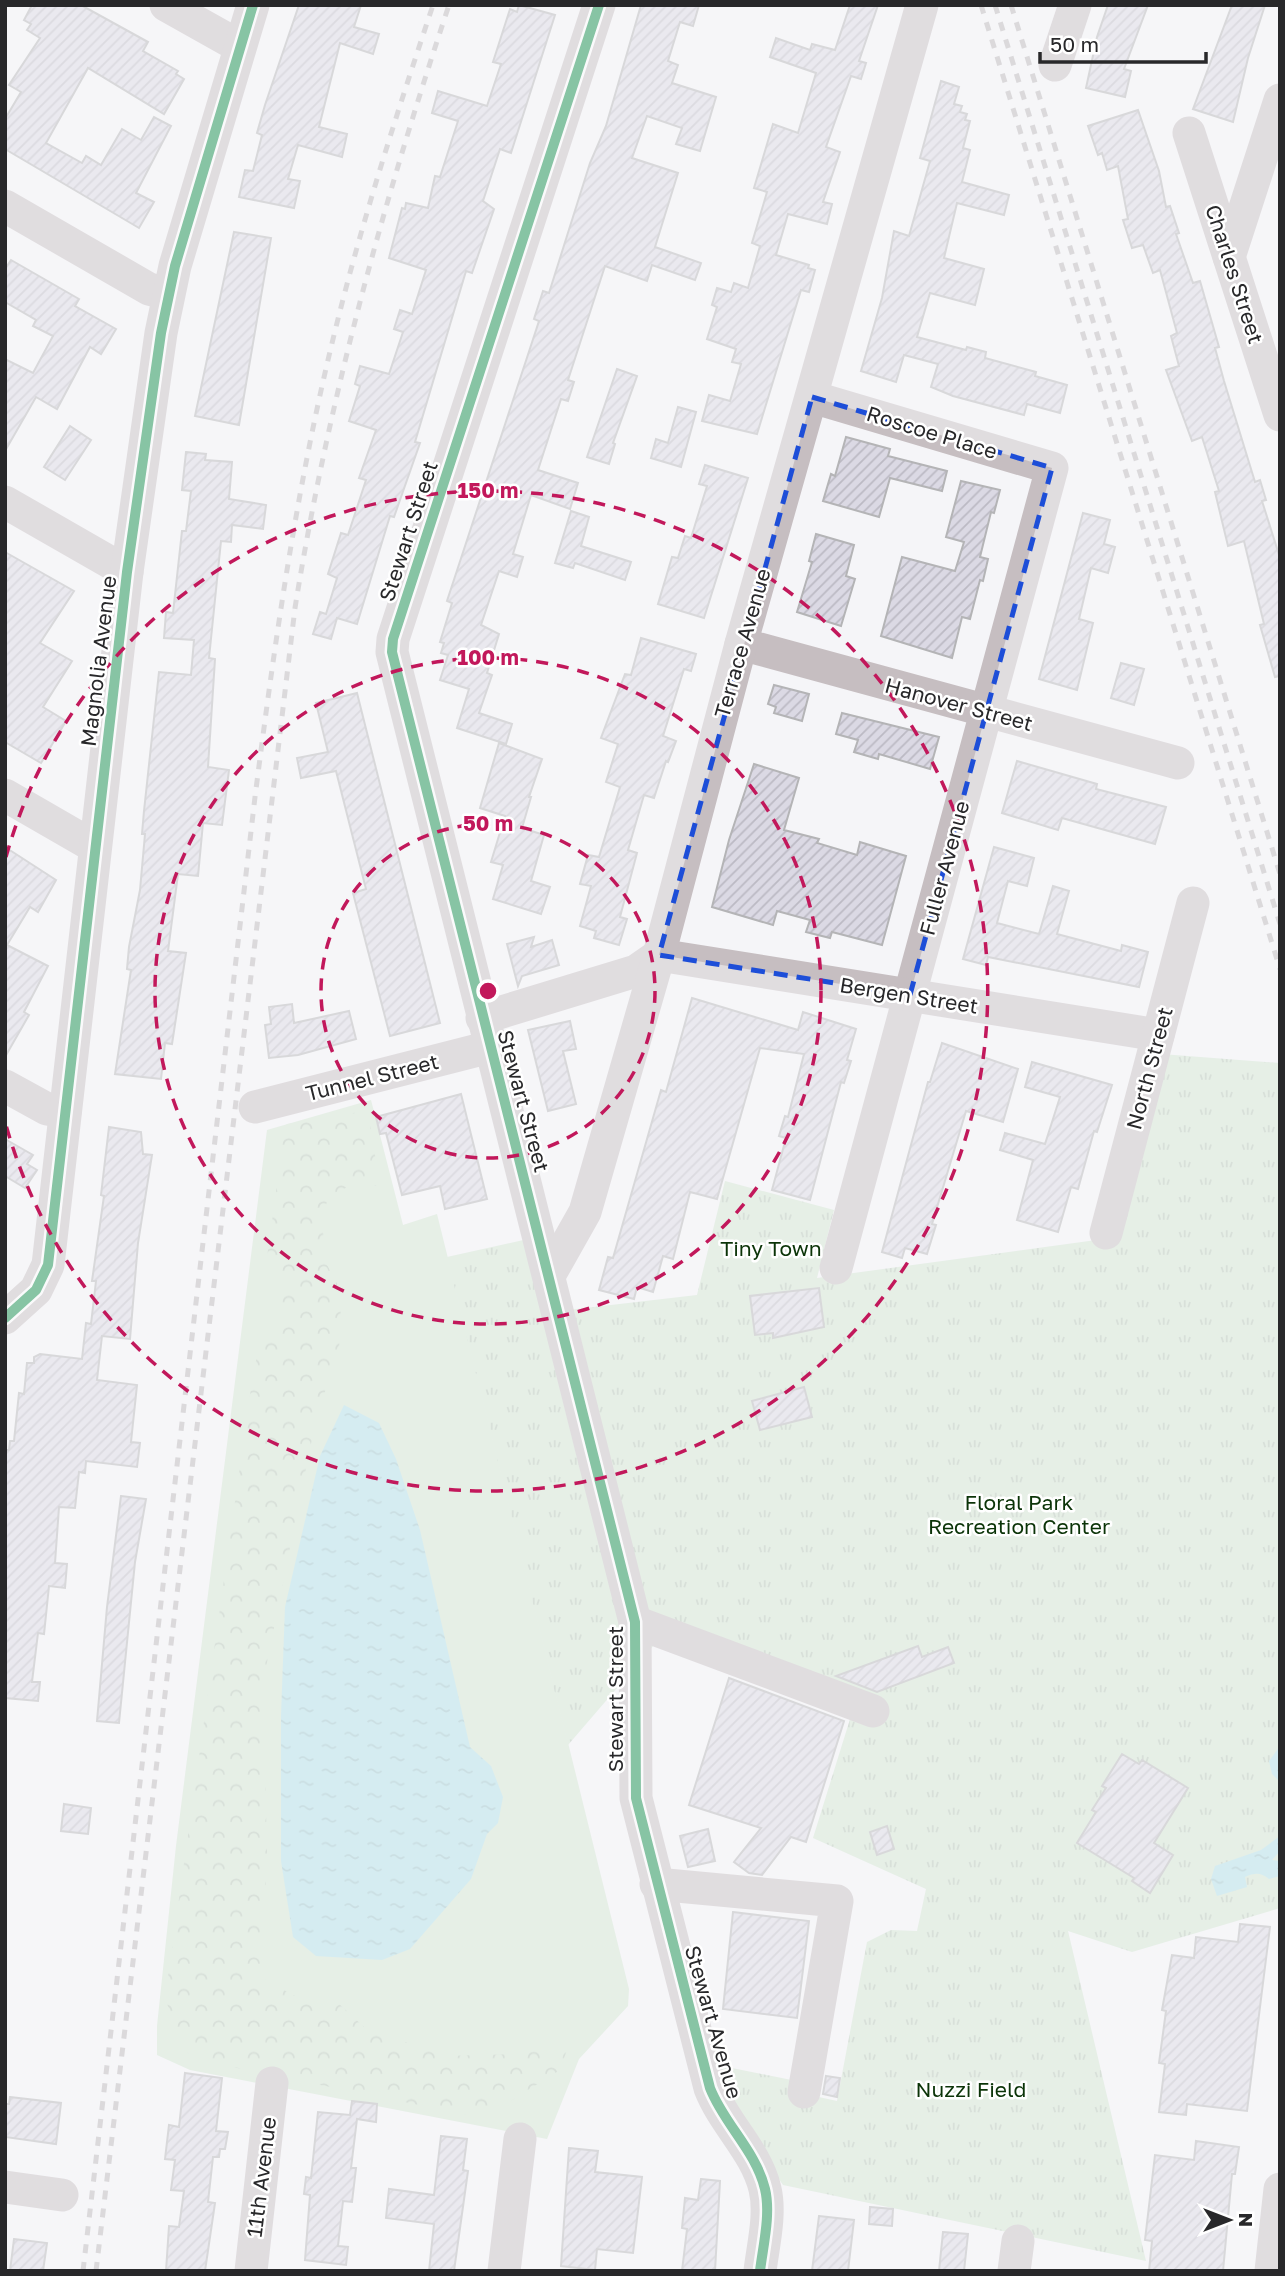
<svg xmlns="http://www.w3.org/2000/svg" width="1285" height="2276" font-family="'Golos Text',sans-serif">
	<defs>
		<pattern id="forest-crowns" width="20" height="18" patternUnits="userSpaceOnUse" patternTransform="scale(1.75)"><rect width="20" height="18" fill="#d2e6d1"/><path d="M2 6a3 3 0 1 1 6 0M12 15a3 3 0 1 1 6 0" fill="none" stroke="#b4c5b4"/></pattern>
		<pattern id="park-tufts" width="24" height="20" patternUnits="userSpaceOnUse" patternTransform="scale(1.75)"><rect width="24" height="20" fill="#d2e6d1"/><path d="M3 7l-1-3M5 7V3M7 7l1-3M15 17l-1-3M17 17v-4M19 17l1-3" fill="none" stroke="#b4c5b4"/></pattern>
		<pattern id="water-ripples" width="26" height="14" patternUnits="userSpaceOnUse" patternTransform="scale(1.75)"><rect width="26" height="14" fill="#aee1e9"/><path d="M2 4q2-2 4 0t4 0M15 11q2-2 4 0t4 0" fill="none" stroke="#96c1c8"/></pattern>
		<pattern id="building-hatch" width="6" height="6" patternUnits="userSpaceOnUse" patternTransform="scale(1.75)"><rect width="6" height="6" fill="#dbd9e4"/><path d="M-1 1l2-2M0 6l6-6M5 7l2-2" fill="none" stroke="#bcbac4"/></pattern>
	</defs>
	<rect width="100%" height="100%" fill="#f5f5f8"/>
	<polygon fill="#d2e6d1" points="371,1100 403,1225 437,1214 629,1989 628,2006 579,2059 547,2139 190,2070 157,2055 157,2026 176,1846 267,1130"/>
	<polygon fill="url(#forest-crowns)" points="359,1112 369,1119 378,1173 376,1186 350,1186 328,1196 322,1224 327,1265 337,1283 341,1303 339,1352 317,1414 263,1682 267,1853 262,1978 293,1995 338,2003 364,2027 444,2056 516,2054 568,2047 560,2070 483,2118 198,2060 184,2050 165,1998 253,1374 263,1329 284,1318 280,1281 265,1272 279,1170 281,1131 287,1124"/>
	<polygon fill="url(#park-tufts)" points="1161,1054 1280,1063 1280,1908 1132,1952 1068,1931 1146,2261 783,2185 744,2128 717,2065 816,2085 814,2096 837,2101 867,1942 891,1930 917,1931 926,1889 813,1838 851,1716 654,1645 568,1745 447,1257 528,1239 568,1310 697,1295 725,1181 834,1210 817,1278 1111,1238"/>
	<g fill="url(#water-ripples)">
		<polygon points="344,1405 379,1423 396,1459 420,1530 470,1747 491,1766 503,1797 498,1823 487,1834 471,1879 410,1949 382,1960 316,1956 293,1937 281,1861 281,1715 285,1607 320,1456"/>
		<polygon points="1280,1746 1280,1782 1272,1774 1269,1761"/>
		<path d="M1280 1836V1851L1272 1860 1280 1861V1876L1269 1879C1260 1872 1255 1873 1245 1877L1247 1887 1217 1896 1211 1879 1215 1866 1261 1850Z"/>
	</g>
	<g fill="url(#building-hatch)" stroke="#b4b4b6" stroke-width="2">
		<polygon points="32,5 81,5 148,42 143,51 178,71 176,74 184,79 164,114 88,68 46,143 82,163 86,156 101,165 122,129 141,140 154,117 171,126 136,193 154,202 139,228 5,149 5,119 21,92 9,85 40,38 27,30 31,24 24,20"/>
		<polygon points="299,5 361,5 354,27 379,34 373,54 340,43 319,127 347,134 342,157 298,145 288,179 300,181 294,208 239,197 245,170 253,171 262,135 257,133 265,105"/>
		<polygon points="519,5 555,15 511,153 500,149 483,201 494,209 472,273 466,271 415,442 420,443 394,517 390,516 357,624 337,618 331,639 313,634 320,612 326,614 337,578 328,574 341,533 348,535 366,480 359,478 376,430 349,421 360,386 355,384 360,366 389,374 403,332 394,329 400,310 412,314 426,270 389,258 402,208 405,209 406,203 428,208 435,176 440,177 458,121 432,113 438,91 487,106 501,64 493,62 510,9 517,12"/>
		<polygon points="641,5 699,5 693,26 680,22 668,61 678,65 672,83 716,97 700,151 676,144 682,128 647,116 632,158 678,173 655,247 701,263 695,280 652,265 647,281 605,266 568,380 574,382 568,401 561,399 538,470 578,483 570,509 531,495 513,554 523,557 517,577 499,571 481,625 499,634 487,673 492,675 479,713 512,724 506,744 457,728 469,689 440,680 448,655 441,653 444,643 440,642 452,603 447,601 539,321 534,319 543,291 549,293 590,163 606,126"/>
		<polygon points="850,5 878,5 859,61 866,63 861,79 851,76 826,147 840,152 823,202 832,204 827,224 788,214 776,255 809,265 808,268 815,270 809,292 801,290 757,434 702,421 709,395 730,401 741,364 732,362 736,349 707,339 717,307 712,305 717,288 731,292 734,283 748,288 760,246 752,243 767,192 754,188 773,124 798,133 816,73 770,57 776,38 810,50 812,44 835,50"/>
		<polygon points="1108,5 1148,5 1124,69 1131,71 1125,97 1086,88 1097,37"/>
		<polygon points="1232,5 1265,5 1248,58 1233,122 1193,109"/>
		<polygon points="941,81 959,87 954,104 962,106 960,112 967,114 965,120 970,121 963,148 970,150 962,182 1009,195 1004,215 957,203 944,258 984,269 975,305 930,293 917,337 966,350 967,347 986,352 985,358 1036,372 1035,376 1067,385 1060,413 1027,404 1024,415 953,396 931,387 938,364 904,355 896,382 861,371 882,298 894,231 909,236 930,161 920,158"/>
		<polygon points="1138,110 1159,171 1166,207 1170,206 1179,233 1176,234 1193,283 1200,281 1219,347 1215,348 1224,381 1255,482 1260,480 1266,500 1262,501 1280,558 1280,676 1275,677 1260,625 1264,624 1244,541 1228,546 1215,492 1219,491 1202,437 1192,441 1166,370 1179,366 1171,336 1177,333 1160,270 1153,273 1143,245 1132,248 1123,220 1128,219 1118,166 1107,170 1102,153 1098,155 1088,126"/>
		<polygon points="234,232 271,238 239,425 195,416"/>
		<polygon points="11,260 79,299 75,306 116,329 101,354 90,347 57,409 36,397 5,451 5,359 33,373 53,336 33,326 36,320 5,302 5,269"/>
		<polygon points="617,369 637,376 613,443 615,444 609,464 587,457"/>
		<polygon points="678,407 696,412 681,467 651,458 656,439 668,443"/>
		<polygon points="70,426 91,440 65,480 44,467"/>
		<polygon points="846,437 890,449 888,456 947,471 942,491 890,478 879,517 823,501 831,474 835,476"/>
		<polygon points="186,452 206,454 205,460 232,462 229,499 266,505 263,529 232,525 231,542 221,541 209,658 215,659 208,767 229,770 222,825 203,823 198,876 178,874 168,951 186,953 172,1044 165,1043 161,1079 115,1074 131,970 127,969 129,947 140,890 145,834 142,834 144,811 159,672 191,675 194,640 164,638 166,612 173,613 182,531 186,531 191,491 182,490"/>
		<polygon points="705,465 748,478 704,618 658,604 672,557 678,558 685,536 691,538 707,486 699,484"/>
		<polygon points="961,481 1000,490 994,513 991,512 980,557 988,559 983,581 980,580 970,619 962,617 952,658 881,636 902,557 955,571 964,542 946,537"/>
		<polygon points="571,511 589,517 581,546 631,562 625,580 575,563 573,568 555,563"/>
		<polygon points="1083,513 1110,520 1104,544 1115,547 1108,573 1091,568 1079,619 1093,623 1077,690 1039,679"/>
		<polygon points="816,534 854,545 846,576 855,579 841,626 797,612 812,562 809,561"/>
		<polygon points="5,552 74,591 40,643 72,661 43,707 66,721 41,763 5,742"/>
		<polygon points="641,638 696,654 691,671 684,669 663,736 676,741 668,762 666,761 654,798 644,795 628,850 637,853 620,917 627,919 619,945 594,938 596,931 580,926 591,886 580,884 588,855 599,857 620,787 606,782 618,744 601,738 625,674 631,675"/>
		<polygon points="1121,663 1144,669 1134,705 1111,698"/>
		<polygon points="774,685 809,694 802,721 774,713 776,707 768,704"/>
		<polygon points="357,693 440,1023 390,1036 353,893 366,889 336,771 301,778 297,758 328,752 316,703"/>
		<polygon points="842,713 939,737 930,769 879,754 878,759 854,752 858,740 836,734"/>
		<polygon points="499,743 542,759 529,797 531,797 522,828 544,835 531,881 550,887 541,914 493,899 503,865 491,862 505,816 480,808"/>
		<polygon points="1017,761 1097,784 1096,789 1166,807 1155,844 1062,818 1058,830 1002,813"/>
		<polygon points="754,764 799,778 784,830 819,839 817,843 857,855 860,842 906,856 882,945 832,932 830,938 806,932 810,920 777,911 773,925 712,907 729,840"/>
		<polygon points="5,847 56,880 38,912 30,907 7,945 48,966 24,1012 29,1015 5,1057"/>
		<polygon points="994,847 1034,858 1027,886 1008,881 997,923 1039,934 1053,886 1069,891 1057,934 1121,951 1122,945 1148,952 1139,987 988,957 986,965 963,959"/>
		<polygon points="534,937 531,947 552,940 559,965 522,976 518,986 507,944"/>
		<polygon points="692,998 798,1030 803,1012 856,1029 847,1060 851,1061 844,1083 841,1082 810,1200 772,1190 786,1138 779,1136 785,1116 788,1117 804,1054 760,1048 717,1199 690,1192 673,1259 663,1256 653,1292 637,1287 634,1299 599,1290 608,1257 613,1258 661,1090 666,1092"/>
		<polygon points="292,1004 294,1023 349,1011 356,1039 298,1055 269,1058 265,1025 271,1024 269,1007"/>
		<polygon points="570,1021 576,1049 563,1051 576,1104 548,1111 528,1030"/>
		<polygon points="942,1043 1018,1069 1003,1122 966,1111 932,1224 936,1225 927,1254 905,1248 902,1258 882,1252 928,1082 930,1082"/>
		<polygon points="1032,1062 1112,1085 1097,1132 1094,1131 1078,1189 1071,1187 1058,1232 1017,1220 1033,1160 1000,1150 1005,1133 1045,1144 1060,1097 1025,1087"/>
		<polygon points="461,1094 487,1199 445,1209 440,1186 402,1195 386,1133 380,1134 376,1117"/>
		<polygon points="109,1127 141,1132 143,1154 152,1155 138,1243 130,1339 102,1336 97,1380 137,1385 131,1442 140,1443 137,1467 86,1461 85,1473 79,1472 75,1508 59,1507 55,1563 67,1564 65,1588 49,1586 44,1634 38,1633 32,1682 40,1682 38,1701 5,1698 5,1450 9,1450 10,1441 14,1441 19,1393 24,1394 27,1363 34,1363 34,1357 40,1354 82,1359 86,1323 91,1324 96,1281 92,1281 104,1196 101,1195"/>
		<polygon points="5,1139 33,1155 27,1164 37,1170 25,1188 5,1176"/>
		<polygon points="819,1288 824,1327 773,1338 773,1333 755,1335 750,1296"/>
		<polygon points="804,1387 812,1417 760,1430 752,1401"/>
		<polygon points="121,1496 146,1499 135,1562 119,1723 97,1721 107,1607"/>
		<polygon points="918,1646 922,1657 948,1647 954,1663 877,1692 836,1676"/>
		<polygon points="729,1678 844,1721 806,1842 791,1837 762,1875 749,1873 734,1862 761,1828 689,1805"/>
		<polygon points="1122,1754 1139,1764 1142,1760 1188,1788 1154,1843 1173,1855 1150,1893 1132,1881 1134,1878 1077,1843 1096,1812 1092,1810 1106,1788 1102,1786"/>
		<polygon points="64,1804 91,1808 88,1834 61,1831"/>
		<polygon points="887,1826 894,1849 877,1855 870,1832"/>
		<polygon points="708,1829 715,1861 688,1867 680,1836"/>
		<polygon points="733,1912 809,1921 797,2018 723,2009"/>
		<polygon points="1240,1924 1270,1927 1247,2111 1187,2104 1186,2115 1159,2112 1165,2064 1159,2063 1166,2011 1162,2010 1172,1955 1194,1958 1196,1937 1238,1942"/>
		<polygon points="185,2073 222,2078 216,2131 228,2132 225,2149 220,2149 219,2157 213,2157 208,2202 215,2203 205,2271 166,2271 169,2226 179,2227 184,2191 171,2190 175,2160 165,2159 169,2125 179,2127"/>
		<polygon points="826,2076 840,2078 837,2097 823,2094"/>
		<polygon points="10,2097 61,2103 56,2144 5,2137 5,2104 9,2104"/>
		<polygon points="352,2101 377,2104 376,2122 357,2119 351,2168 356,2168 352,2202 343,2201 338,2246 348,2247 346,2265 305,2260 310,2195 304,2194 306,2177 311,2178 318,2112 350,2115"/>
		<polygon points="441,2136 467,2139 463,2170 468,2171 454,2271 429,2271 434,2224 386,2218 389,2189 434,2195"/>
		<polygon points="1196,2141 1239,2147 1235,2174 1232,2174 1223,2271 1149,2271 1152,2241 1145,2240 1155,2155 1194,2160"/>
		<polygon points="569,2148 598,2151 595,2172 642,2177 633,2253 597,2249 595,2270 561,2266"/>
		<polygon points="701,2179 720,2181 715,2271 682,2271 687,2229 682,2228 685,2198 698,2200"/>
		<polygon points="870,2207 893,2209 892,2226 869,2224"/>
		<polygon points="819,2216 854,2220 848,2271 812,2271"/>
		<polygon points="943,2232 968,2234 964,2271 939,2271"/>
		<polygon points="14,2239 47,2243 43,2271 10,2271"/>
	</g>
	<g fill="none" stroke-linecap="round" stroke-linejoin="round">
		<g stroke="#c6bec1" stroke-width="33">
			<polyline points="166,5 239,46"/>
			<path d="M599 5 393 639 392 652 635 1622 636 1798 710 2088C724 2124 756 2151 765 2189 771 2214 763 2246 760 2271"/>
			<polyline points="1055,65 1075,5"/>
			<polyline points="1189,133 1280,415"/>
			<polyline points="5,206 149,289 168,294"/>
			<polyline points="1229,257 1280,100"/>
			<polyline points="812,397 1052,468 836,1268"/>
			<polyline points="5,502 127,572"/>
			<polyline points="741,644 1178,763"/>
			<polyline points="5,795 95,847"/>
			<polyline points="482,1018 636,971 659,955 1158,1035"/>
			<polyline points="5,1086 47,1109 65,1112"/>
			<polyline points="255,1107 490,1047"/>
			<polyline points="1106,1233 1193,903"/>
			<polyline points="550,1274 585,1212 659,955 741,644 922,5"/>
			<polyline points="5,1318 36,1290 48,1265 127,572 161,333 175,266 253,5"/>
			<polyline points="635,1622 873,1711"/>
			<polyline points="656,1884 837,1901 804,2092"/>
			<polyline points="5,2187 62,2195"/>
			<polyline points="251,2271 272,2083"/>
			<polyline points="504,2271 520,2139"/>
			<polyline points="1014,2271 1018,2241"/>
			<polyline points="1271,2271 1280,2189"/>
		</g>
		<g stroke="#bab7b9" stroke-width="5" stroke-dasharray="9 9" stroke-linecap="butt">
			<polyline points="981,5 1280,969"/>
			<polyline points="995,5 1280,924"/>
			<polyline points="1011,5 1280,874"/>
			<path d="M83 2271 255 797C275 640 297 484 335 331 362 221 397 113 433 5"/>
			<path d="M96 2271 295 608C328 402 383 203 449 5"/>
		</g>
		<g stroke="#fff" stroke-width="15">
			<g id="cycleway">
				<path d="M599 5 393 639 392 652 635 1622 636 1798 710 2088C724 2124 756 2151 765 2189 771 2214 763 2246 760 2271"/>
				<polyline points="5,1318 36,1290 48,1265 127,572 161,333 175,266 253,5"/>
			</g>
		</g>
		<use href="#cycleway" stroke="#00873e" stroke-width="10"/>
	</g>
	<path d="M0 0H1285V2276H0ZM812 397 1052 468 910 995 659 955Z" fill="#f5f5f8" fill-opacity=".55" fill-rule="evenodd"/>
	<path fill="none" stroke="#1d4ed8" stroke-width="5" stroke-dasharray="14 9" stroke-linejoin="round" d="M812 397 1052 468 910 995 659 955Z"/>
	<g fill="none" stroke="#c2185b" stroke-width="3.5" stroke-dasharray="12 9">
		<circle cx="488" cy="991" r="167"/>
		<circle cx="488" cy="991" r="333"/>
		<path d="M6 857A500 500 0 1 1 6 1125"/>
	</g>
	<g text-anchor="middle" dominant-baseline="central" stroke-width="5" stroke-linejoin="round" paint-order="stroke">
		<g font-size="21" fill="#28282a" stroke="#fff">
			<text transform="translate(1235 274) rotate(72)">Charles Street</text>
			<text transform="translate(932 432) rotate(17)">Roscoe Place</text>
			<text transform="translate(408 531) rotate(-72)">Stewart Street</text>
			<text transform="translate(742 643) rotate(-74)">Terrace Avenue</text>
			<text transform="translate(98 661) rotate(-83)">Magnolia Avenue</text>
			<text transform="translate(959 704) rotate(15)">Hanover Street</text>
			<text transform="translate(944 868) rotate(-75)">Fuller Avenue</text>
			<text transform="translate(909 995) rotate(9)">Bergen Street</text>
			<text transform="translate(1149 1068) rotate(-75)">North Street</text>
			<text transform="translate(372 1077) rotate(-14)">Tunnel Street</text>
			<text transform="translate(524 1101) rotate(75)">Stewart Street</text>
			<text transform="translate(615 1699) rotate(-90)">Stewart Street</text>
			<text transform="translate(714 2022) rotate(74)">Stewart Avenue</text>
			<text transform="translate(261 2177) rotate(-83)">11th Avenue</text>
		</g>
		<g font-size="21" fill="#0b3408" stroke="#fff">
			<text x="771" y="1248">Tiny Town</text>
			<text x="1019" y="1502">Floral Park<tspan x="1019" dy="24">Recreation Center</tspan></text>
			<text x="971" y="2089">Nuzzi Field</text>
		</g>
	</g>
	<circle cx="488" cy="991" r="10" fill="#c2185b" stroke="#fff" stroke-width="3.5"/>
	<g font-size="21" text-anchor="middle" font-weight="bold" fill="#c2185b" stroke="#fff" stroke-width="5" stroke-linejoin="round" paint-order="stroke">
		<text x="488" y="498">150 m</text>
		<text x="488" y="665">100 m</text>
		<text x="488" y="831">50 m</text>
	</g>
	<rect width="1285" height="2276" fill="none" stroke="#28282a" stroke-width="14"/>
	<g transform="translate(1229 2220) rotate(90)" stroke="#ffffff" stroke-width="5" paint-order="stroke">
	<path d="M0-5L12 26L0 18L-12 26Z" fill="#28282a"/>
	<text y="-10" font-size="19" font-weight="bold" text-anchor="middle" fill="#28282a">N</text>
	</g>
	<path d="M1040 52v10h166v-10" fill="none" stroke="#28282a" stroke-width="3.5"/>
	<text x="1050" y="52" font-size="21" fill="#28282a" stroke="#ffffff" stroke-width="5" paint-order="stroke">50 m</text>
</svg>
